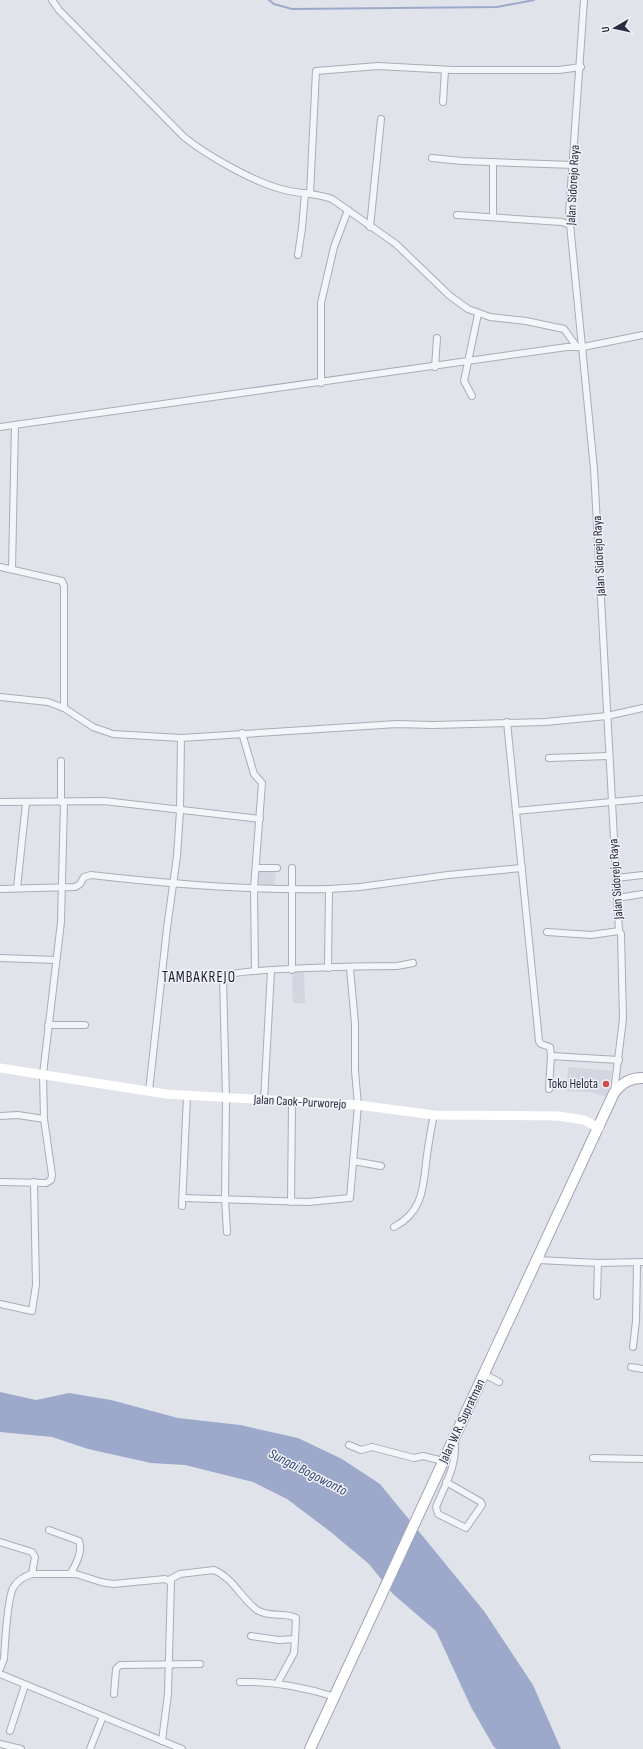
<svg xmlns="http://www.w3.org/2000/svg" width="643" height="1749" font-family="'Sofia Sans Condensed',sans-serif">
	<rect width="100%" height="100%" fill="#e1e3ea"/>
	<g fill="#d3d5df">
		<polygon points="259,870 276,870 274,885 259,886"/>
		<polygon points="292,970 304,970 305,1003 293,1003"/>
		<polygon points="568,1067 612,1071 607,1097 590,1092 567,1091"/>
	</g>
	<polygon fill="#9ca9ca" points="0,1392 36,1400 69,1393 111,1400 178,1418 240,1425 298,1438 342,1459 380,1484 484,1611 533,1685 561,1749 497,1749 494,1747 471,1707 436,1631 393,1594 369,1564 332,1533 287,1499 253,1482 185,1465 151,1463 88,1449 52,1437 0,1432"/>
	<g fill="none" stroke-linecap="round" stroke-linejoin="round">
		<polyline stroke="#9ca9ca" stroke-width="2" points="269,0 274,4 292,9 497,7 534,0"/>
		<g stroke="#aaacb7" stroke-width="8">
			<g id="street">
				<path d="M52 0 59 10 184 137C206 155 254 182 281 189 298 194 316 193 332 199L396 244 450 296 468 309 490 317 526 321 564 329 577 347"/>
				<polyline points="584,0 569,214 594,469 619,931 621,934 623,1019 614,1092"/>
				<polyline points="443,102 445,70"/>
				<polyline points="432,158 462,161 574,165"/>
				<polyline points="493,162 493,217"/>
				<polyline points="310,194 316,71 378,66 453,70 559,70 581,67"/>
				<polyline points="457,215 562,222 570,225"/>
				<polyline points="370,227 381,119"/>
				<polyline points="298,255 302,228 305,193"/>
				<polyline points="435,367 437,338"/>
				<polyline points="321,383 321,303 334,247 348,210"/>
				<polyline points="472,396 464,381 478,314"/>
				<polyline points="0,427 567,347 583,347 643,335"/>
				<polyline points="0,567 62,581 64,586 64,708"/>
				<polyline points="12,569 15,425"/>
				<polyline points="0,697 48,702 64,708 93,727 113,734 181,738"/>
				<polyline points="507,722 539,1041 541,1044 550,1047 551,1056"/>
				<polyline points="242,733 254,774 262,783 254,888 255,971"/>
				<polyline points="549,758 609,756"/>
				<polyline points="0,802 104,801 260,819"/>
				<polyline points="61,802 61,761"/>
				<polyline points="516,811 643,799"/>
				<polyline points="257,868 277,868"/>
				<polyline points="616,878 643,875"/>
				<polyline points="17,888 26,803"/>
				<path d="M0 889 75 887 80 884 84 877 91 875C170 884 250 891 329 889L328 968"/>
				<polyline points="329,889 360,887 448,875 522,868"/>
				<polyline points="617,898 643,894"/>
				<polyline points="547,932 591,935 619,931"/>
				<polyline points="0,958 56,960"/>
				<polyline points="292,970 292,868"/>
				<polyline points="48,1025 85,1025"/>
				<polyline points="549,1089 551,1056 619,1060"/>
				<polyline points="149,1091 167,928 177,856 180,811 181,738 397,724 433,725 545,722 607,716 643,708"/>
				<polyline points="264,1100 271,971"/>
				<polyline points="0,1116 18,1115 44,1119"/>
				<polyline points="353,1161 381,1166"/>
				<polyline points="0,1182 46,1183 51,1180 52,1175 44,1119 43,1074 61,922 64,802"/>
				<polyline points="183,1198 308,1202 350,1198 358,1105 355,1071 355,1024 350,968"/>
				<polyline points="291,1202 292,1103"/>
				<polyline points="182,1206 187,1096"/>
				<path d="M394 1227C425 1211 423 1184 427 1155 429 1141 431 1128 434 1115"/>
				<path d="M227 1232 225 1199 226 1098 223 977C231 968 375 966 397 966L413 963"/>
				<polyline points="538,1260 598,1263 643,1262"/>
				<polyline points="597,1296 598,1263"/>
				<polyline points="0,1304 32,1311 36,1285 34,1182"/>
				<polyline points="633,1347 636,1321 637,1264"/>
				<polyline points="631,1367 643,1369"/>
				<polyline points="484,1374 499,1382"/>
				<polyline points="349,1445 361,1450 372,1447 414,1458 423,1456 443,1461"/>
				<polyline points="593,1458 643,1459"/>
				<path d="M446 1482 481 1502 482 1505 466 1528 438 1514 436 1507C445 1485 459 1462 454 1438"/>
				<path d="M49 1530 79 1541C83 1551 76 1564 71 1573"/>
				<path d="M0 1542 32 1552 35 1557 32 1574C25 1576 17 1581 13 1588 7 1601 5 1643 4 1659L0 1669"/>
				<polyline points="32,1574 76,1574 101,1582 113,1584 165,1579 171,1582 168,1694 162,1741"/>
				<path d="M169 1580 180 1574 214 1570C233 1578 241 1598 257 1610 270 1618 285 1612 296 1618L295 1639 279 1640 251 1636"/>
				<polyline points="0,1674 182,1749"/>
				<path d="M240 1682C273 1681 304 1687 335 1697"/>
				<polyline points="277,1684 294,1653 295,1639"/>
				<polyline points="114,1694 116,1669 120,1665 200,1664"/>
				<polyline points="10,1731 25,1685"/>
				<polyline points="0,1744 21,1749"/>
				<polyline points="90,1749 103,1716"/>
			</g>
		</g>
		<g stroke="#a0a5b5" stroke-width="12">
			<path id="primary" d="M310 1749 614 1093C622 1083 629 1078 643 1078"/>
		</g>
		<use href="#street" stroke="#f4f5f8" stroke-width="6"/>
		<polyline stroke="#fff" stroke-width="9" points="0,1068 166,1094 358,1105 434,1115 558,1116 584,1120 599,1128"/>
		<use href="#primary" stroke="#fff" stroke-width="10"/>
	</g>
	<circle fill="#ce4d47" stroke="#f1f2f7" stroke-width="1.5" cx="606" cy="1084" r="4"/>
	<g text-anchor="middle" dominant-baseline="central" stroke-width="3" stroke-linejoin="round" paint-order="stroke">
		<g font-size="13" fill="#292d41" stroke="#f1f2f7">
			<text transform="translate(573 185) rotate(-87)">Jalan Sidorejo Raya</text>
			<text transform="translate(599 556) rotate(-93)">Jalan Sidorejo Raya</text>
			<text transform="translate(616 879) rotate(-94)">Jalan Sidorejo Raya</text>
			<text transform="translate(300 1102) rotate(3)">Jalan Caok-Purworejo</text>
			<text transform="translate(462 1421) rotate(-65)">Jalan W.R. Supratman</text>
		</g>
		<g font-size="13" fill="#292d41" stroke="#f1f2f7" text-anchor="end">
			<text x="598" y="1084">Toko Helota</text>
		</g>
		<g font-size="14" font-style="italic" fill="#334475" stroke="#f1f2f7">
			<text transform="translate(308 1472) rotate(27)">Sungai Bogowonto</text>
		</g>
		<g font-size="15" letter-spacing="1" fill="#1c1f32" stroke="#f1f2f7">
			<text x="199" y="977">TAMBAKREJO</text>
		</g>
	</g>
	<g transform="translate(615 28) rotate(261)" stroke="#f1f2f7" stroke-width="3" paint-order="stroke">
	<path d="M0-3L7 15L0 10L-7 15Z" fill="#292d41"/>
	<text y="-6" font-size="11" font-weight="bold" text-anchor="middle" fill="#292d41">U</text>
	</g>
</svg>
